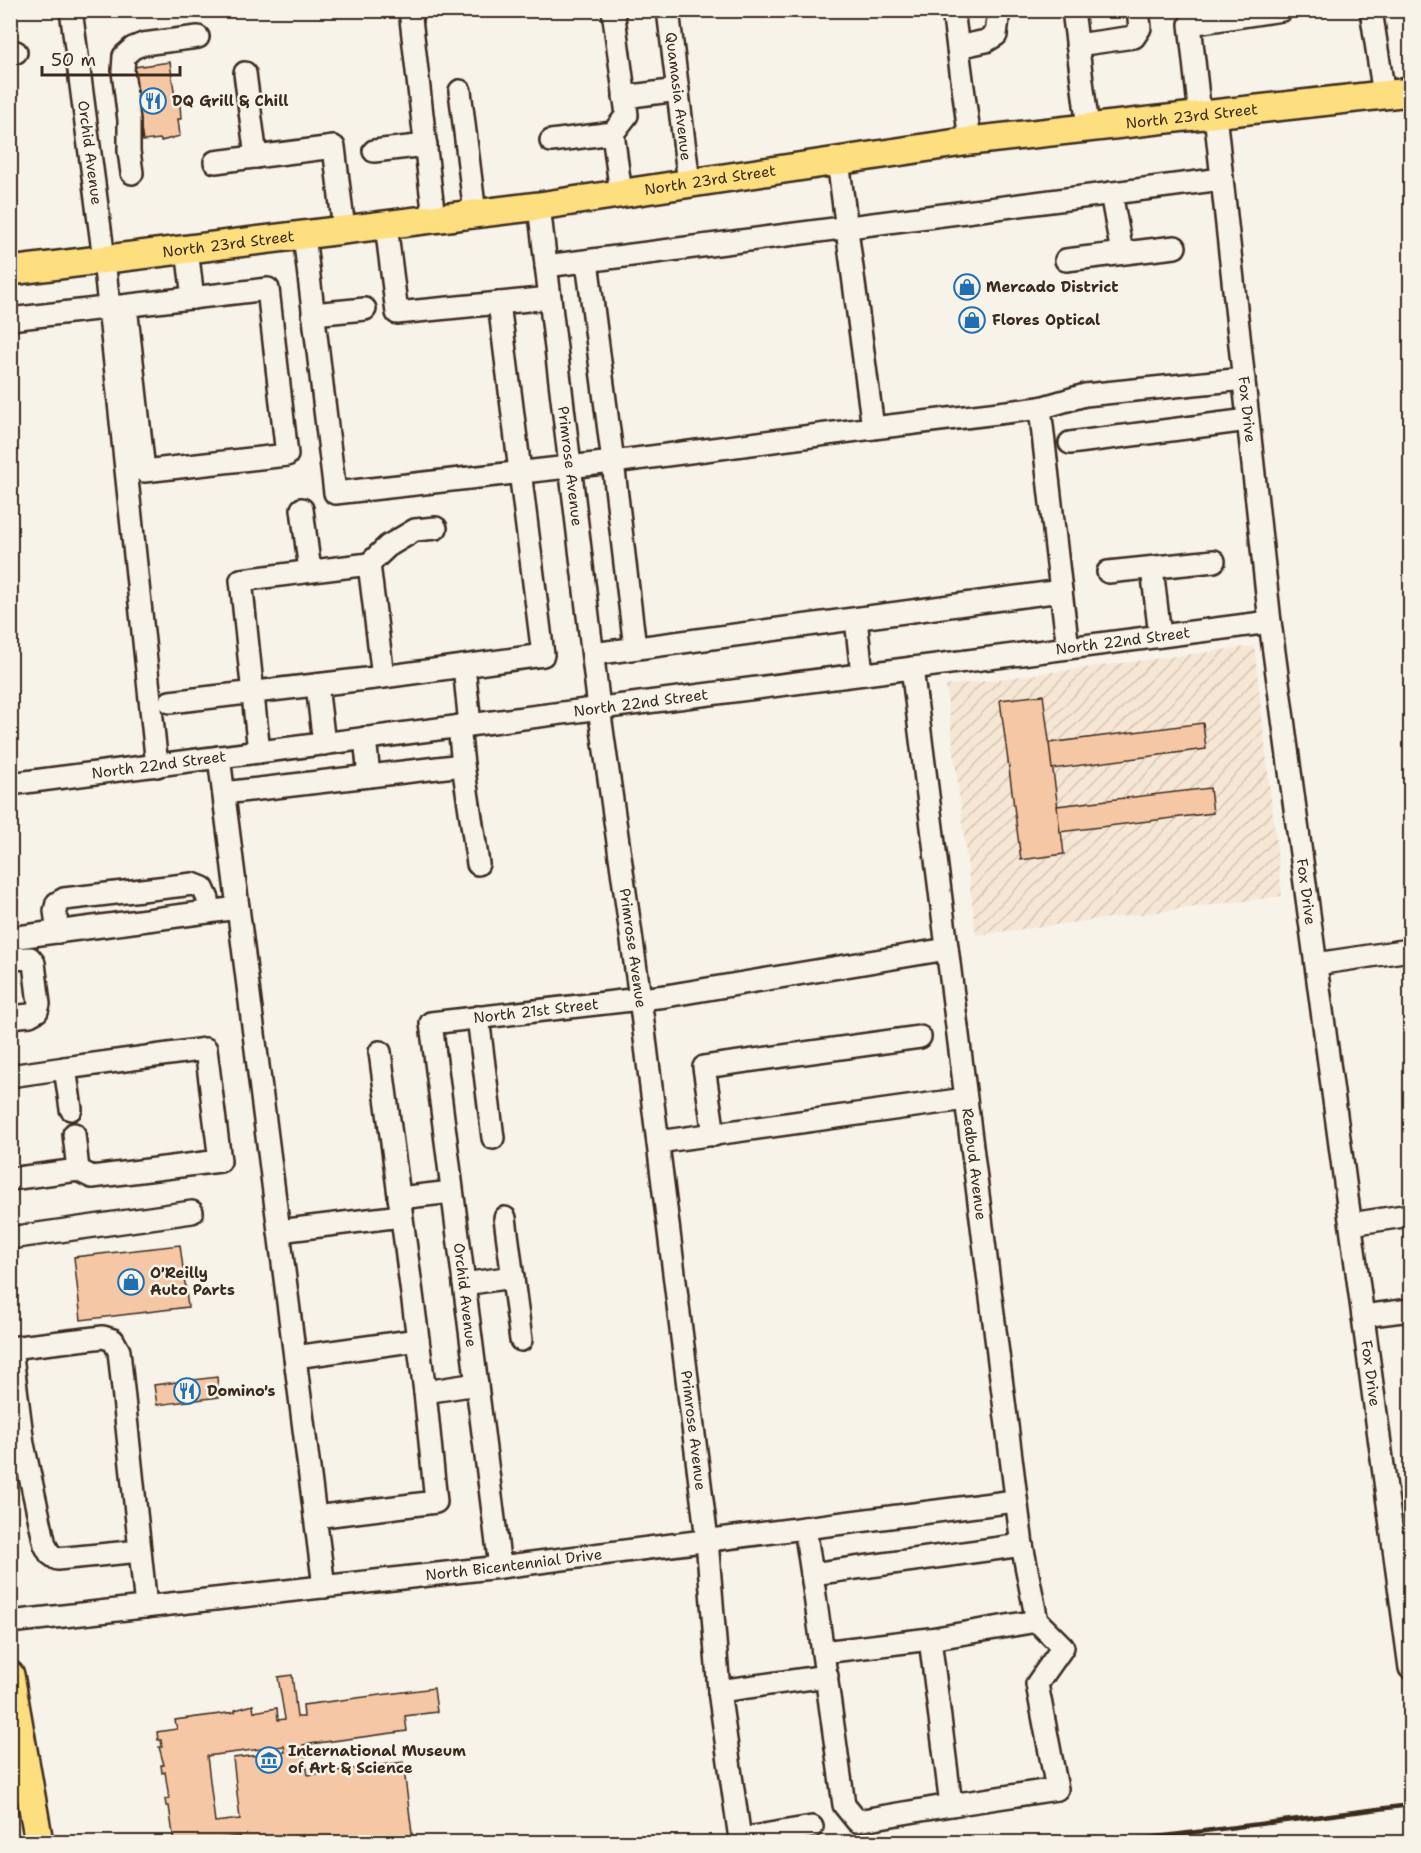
<svg xmlns="http://www.w3.org/2000/svg" width="1421" height="1853" font-family="'Shantell Sans',sans-serif">
	<defs>
		<pattern id="industrial-furrows" width="10" height="10" patternUnits="userSpaceOnUse" patternTransform="scale(1.5)"><rect width="10" height="10" fill="#f6e6d4"/><path d="M-1 1l2-2M0 10L10 0M9 11l2-2" fill="none" stroke="#d4c5b6"/></pattern>
	</defs>
	<rect width="100%" height="100%" fill="#f7f3e8"/>
	<filter id="ink" filterUnits="userSpaceOnUse"><feTurbulence type="fractalNoise" baseFrequency=".0167" numOctaves="2"/><feDisplacementMap in="SourceGraphic" scale="12" xChannelSelector="R" yChannelSelector="G"/><feConvolveMatrix kernelMatrix="1 2 1 2 8 2 1 2 1" color-interpolation-filters="sRGB"/></filter>
	<g filter="url(#ink)">
		<polygon fill="url(#industrial-furrows)" points="1254,646 1282,896 976,935 946,686"/>
		<g fill="#f5c7a4" stroke="#3b2a1e" stroke-width="1.5" fill-rule="evenodd">
			<polygon points="170,62 176,105 180,105 181,119 178,119 180,136 161,141 160,139 143,141 141,128 134,129 130,97 138,96 134,67"/>
			<polygon points="1043,695 1064,854 1021,860 1000,700"/>
			<polygon points="1203,723 1206,749 1052,769 1049,743"/>
			<polygon points="1210,788 1213,813 1060,832 1057,806"/>
			<polygon points="180,1245 188,1307 81,1320 74,1257"/>
			<polygon points="217,1377 219,1397 157,1405 154,1385"/>
			<path d="M292 1675 297 1717H304L303 1705 434 1688 437 1712 405 1716 407 1731 303 1745 308 1775 403 1762 413 1841 241 1842 240 1836 217 1839 218 1842H174L169 1806H166L165 1799 169 1798 165 1772 162 1773 161 1765H164L159 1747H162L161 1740H158L157 1732 177 1729 175 1720 235 1712V1710L253 1705 254 1712 277 1708 278 1720 285 1719 278 1677ZM284 1746 285 1752 233 1758 240 1819 215 1822 207 1756Z"/>
		</g>
		<g fill="none" stroke-linecap="round" stroke-linejoin="round">
			<g stroke="#3b2a1e" stroke-width="26">
				<g id="minor">
					<path id="s1" d="M71 10 104 259 157 766"/>
					<polyline points="410,10 434,219"/>
					<path id="s2" d="M668 10 689 183"/>
					<polyline points="953,10 970,141"/>
					<polyline points="1073,10 1088,128"/>
					<polyline points="1371,10 1384,95"/>
					<polyline points="1077,45 1134,37 1140,28 1138,10"/>
					<polyline points="958,47 986,41 996,35 999,10"/>
					<polyline points="10,52 16,52"/>
					<polyline points="245,73 256,157"/>
					<polyline points="460,91 475,214"/>
					<polyline points="624,97 678,90"/>
					<path id="s3" d="M1215 114 1270 622 1410 1668"/>
					<polyline points="1200,116 1190,24 1282,10"/>
					<polyline points="613,133 621,194"/>
					<polyline points="551,141 613,133 627,115 613,10"/>
					<polyline points="374,151 426,145"/>
					<polyline points="215,162 334,147 344,230"/>
					<polyline points="132,173 129,151 129,120 123,71 124,56 133,48 143,44 198,37"/>
					<polyline points="1111,193 1122,253"/>
					<path id="s4" d="M539 206 599 708 640 998 707 1540 719 1691"/>
					<polyline points="386,225 397,313 550,298"/>
					<polyline points="304,235 335,493 613,462 635,648"/>
					<polyline points="187,249 193,298"/>
					<polyline points="1066,260 1175,247"/>
					<polyline points="587,261 613,462 873,428 838,161"/>
					<polyline points="546,266 1222,179"/>
					<polyline points="313,314 365,309"/>
					<polyline points="10,319 268,289 287,455 144,471 126,306"/>
					<polyline points="1040,408 1085,395 1244,379"/>
					<polyline points="873,428 1040,408 1061,591"/>
					<polyline points="1070,443 1248,420"/>
					<polyline points="302,509 310,571"/>
					<polyline points="369,564 388,546 415,530 436,528"/>
					<polyline points="1152,568 1160,636"/>
					<polyline points="1108,572 1214,561"/>
					<polyline points="856,619 862,674"/>
					<polyline points="593,654 1061,591 1068,648"/>
					<polyline points="464,666 470,725"/>
					<path id="s5" d="M912 668 1022 1545 1037 1621 1063 1647 1037 1684 1057 1789 951 1805"/>
					<polyline points="317,685 324,744"/>
					<polyline points="170,702 383,677 543,655 499,303"/>
					<polyline points="365,738 369,776"/>
					<polyline points="259,752 241,580 369,564 383,677"/>
					<polyline points="219,757 324,1587"/>
					<polyline points="463,765 478,864"/>
					<path id="s6" d="M10 784 1270 622"/>
					<polyline points="224,793 463,765 459,726"/>
					<polyline points="58,932 55,911 57,903 64,899 193,884 203,888 208,899 209,912"/>
					<polyline points="10,938 238,908"/>
					<polyline points="10,959 30,958 34,963 39,1004 37,1011 30,1015 10,1017"/>
					<polyline points="1316,964 1410,950"/>
					<polyline points="478,1017 493,1138"/>
					<polyline points="380,1052 425,1392 477,1384"/>
					<polyline points="65,1068 206,1049 220,1161 92,1177 78,1170"/>
					<polyline points="10,1076 65,1068 71,1109"/>
					<polyline points="714,1135 704,1067 920,1037"/>
					<polyline points="658,1142 965,1099"/>
					<polyline points="10,1179 78,1170 74,1134"/>
					<polyline points="399,1198 452,1192"/>
					<polyline points="505,1218 521,1340"/>
					<polyline points="1351,1224 1410,1215"/>
					<polyline points="279,1231 401,1216"/>
					<polyline points="10,1238 192,1212"/>
					<polyline points="464,1284 513,1277"/>
					<polyline points="1363,1316 1410,1310"/>
					<polyline points="10,1348 103,1337 113,1340 119,1351 146,1607"/>
					<polyline points="11,1348 23,1444 45,1545 50,1554 57,1559 140,1551"/>
					<polyline points="295,1357 418,1340"/>
					<polyline points="315,1517 436,1502 425,1392"/>
					<polyline points="805,1528 812,1574"/>
					<polyline points="1022,1545 812,1574 844,1805 857,1821 951,1805 930,1639 1037,1621"/>
					<path id="s7" d="M500 1567 431 1023 666 996 947 949"/>
					<path id="s8" d="M10 1622 500 1567 1015 1501"/>
					<polyline points="823,1652 930,1639"/>
					<polyline points="812,1827 740,1839 719,1691 827,1676"/>
				</g>
			</g>
			<g stroke="#3b2a1e" stroke-width="32">
				<g id="major">
					<path id="s9" d="M10 271 539 206 970 141 1410 92"/>
					<polyline points="10,1675 39,1842"/>
				</g>
			</g>
			<use href="#minor" stroke="#f7f3e8" stroke-width="21"/>
			<use href="#major" stroke="#fddf80" stroke-width="27"/>
			<polyline stroke="#3b2a1e" stroke-width="4.5" points="1118,1842 1410,1805"/>
		</g>
	</g>
	<defs>
		<g id="restaurant-ring" transform="scale(1.35)"><circle r="9.5" fill="#f7f3e8" stroke="#1f6fb2" stroke-width="1.5"/><path d="M-5-6h1v4h1v-4h1v4h1v-4h1v5L-1.5 .5V6h-2V.5L-5-1ZM5-6V6H3V1.5H1.5Q1.5-4 5-6Z" fill="#1f6fb2"/></g>
		<g id="shop-ring" transform="scale(1.35)"><circle r="9.5" fill="#f7f3e8" stroke="#1f6fb2" stroke-width="1.5"/><path d="M-5-2.5h2.3a2.7 3.5 0 0 1 5.4 0H5L5.5 6h-11ZM-1.5-2.5h3a1.5 2.3 0 0 0-3 0Z" fill="#1f6fb2"/></g>
		<g id="museum-ring" transform="scale(1.35)"><circle r="9.5" fill="#f7f3e8" stroke="#1f6fb2" stroke-width="1.5"/><path d="M0-6L6-3V-2H-6V-3ZM-5-1h2V3h-2ZM-1-1h2V3h-2ZM3-1h2V3H3ZM-6 4H6V6H-6Z" fill="#1f6fb2"/></g>
	</defs>
	<g fill-rule="evenodd">
		<use href="#restaurant-ring" x="153" y="101"/>
		<use href="#shop-ring" x="967" y="287"/>
		<use href="#shop-ring" x="972" y="320"/>
		<use href="#shop-ring" x="131" y="1282"/>
		<use href="#restaurant-ring" x="187" y="1391"/>
		<use href="#museum-ring" x="269" y="1760"/>
	</g>
	<g text-anchor="middle" dominant-baseline="central" stroke-width="5" stroke-linejoin="round" paint-order="stroke">
		<g font-size="15" fill="#3b2a1e" stroke="#f7f3e8">
			<text stroke="none"><textPath href="#s2" startOffset="87">Quamasia Avenue</textPath></text>
			<text stroke="none"><textPath href="#s9" startOffset="1192">North 23rd Street</textPath></text>
			<text stroke="none"><textPath href="#s1" startOffset="144">Orchid Avenue</textPath></text>
			<text stroke="none"><textPath href="#s9" startOffset="706">North 23rd Street</textPath></text>
			<text stroke="none"><textPath href="#s9" startOffset="220">North 23rd Street</textPath></text>
			<text stroke="none"><textPath href="#s3" startOffset="297">Fox Drive</textPath></text>
			<text stroke="none"><textPath href="#s4" startOffset="262">Primrose Avenue</textPath></text>
			<text stroke="none"><textPath href="#s6" startOffset="1122">North 22nd Street</textPath></text>
			<text stroke="none"><textPath href="#s6" startOffset="636">North 22nd Street</textPath></text>
			<text stroke="none"><textPath href="#s6" startOffset="150">North 22nd Street</textPath></text>
			<text stroke="none"><textPath href="#s3" startOffset="783">Fox Drive</textPath></text>
			<text stroke="none"><textPath href="#s4" startOffset="748">Primrose Avenue</textPath></text>
			<text stroke="none"><textPath href="#s7" startOffset="654">North 21st Street</textPath></text>
			<text stroke="none"><textPath href="#s5" startOffset="500">Redbud Avenue</textPath></text>
			<text transform="translate(465 1295) rotate(83)">Orchid Avenue</text>
			<text stroke="none"><textPath href="#s3" startOffset="1269">Fox Drive</textPath></text>
			<text stroke="none"><textPath href="#s4" startOffset="1234">Primrose Avenue</textPath></text>
			<text stroke="none"><textPath href="#s8" startOffset="507">North Bicentennial Drive</textPath></text>
		</g>
		<g font-size="15" font-weight="bold" fill="#3b2a1e" stroke="#f7f3e8" text-anchor="start">
			<text x="172" y="101">DQ Grill &amp; Chill</text>
			<text x="986" y="287">Mercado District</text>
			<text x="992" y="320">Flores Optical</text>
			<text x="150" y="1273">O'Reilly<tspan x="150" dy="17">Auto Parts</tspan></text>
			<text x="207" y="1391">Domino's</text>
			<text x="288" y="1751">International Museum<tspan x="288" dy="17">of Art &amp; Science</tspan></text>
		</g>
	</g>
	<rect width="1421" height="1853" fill="none" stroke="#f7f3e8" stroke-width="36"/>
	<rect x="18" y="18" width="1385" height="1817" fill="none" stroke="#3b2a1e" stroke-width="2" filter="url(#ink)"/>
	<path d="M42 66v9h138v-9" fill="none" stroke="#3b2a1e" stroke-width="3"/>
	<text x="51" y="66" font-size="18" fill="#3b2a1e" stroke="#f7f3e8" stroke-width="4.5" paint-order="stroke">50 m</text>
</svg>
